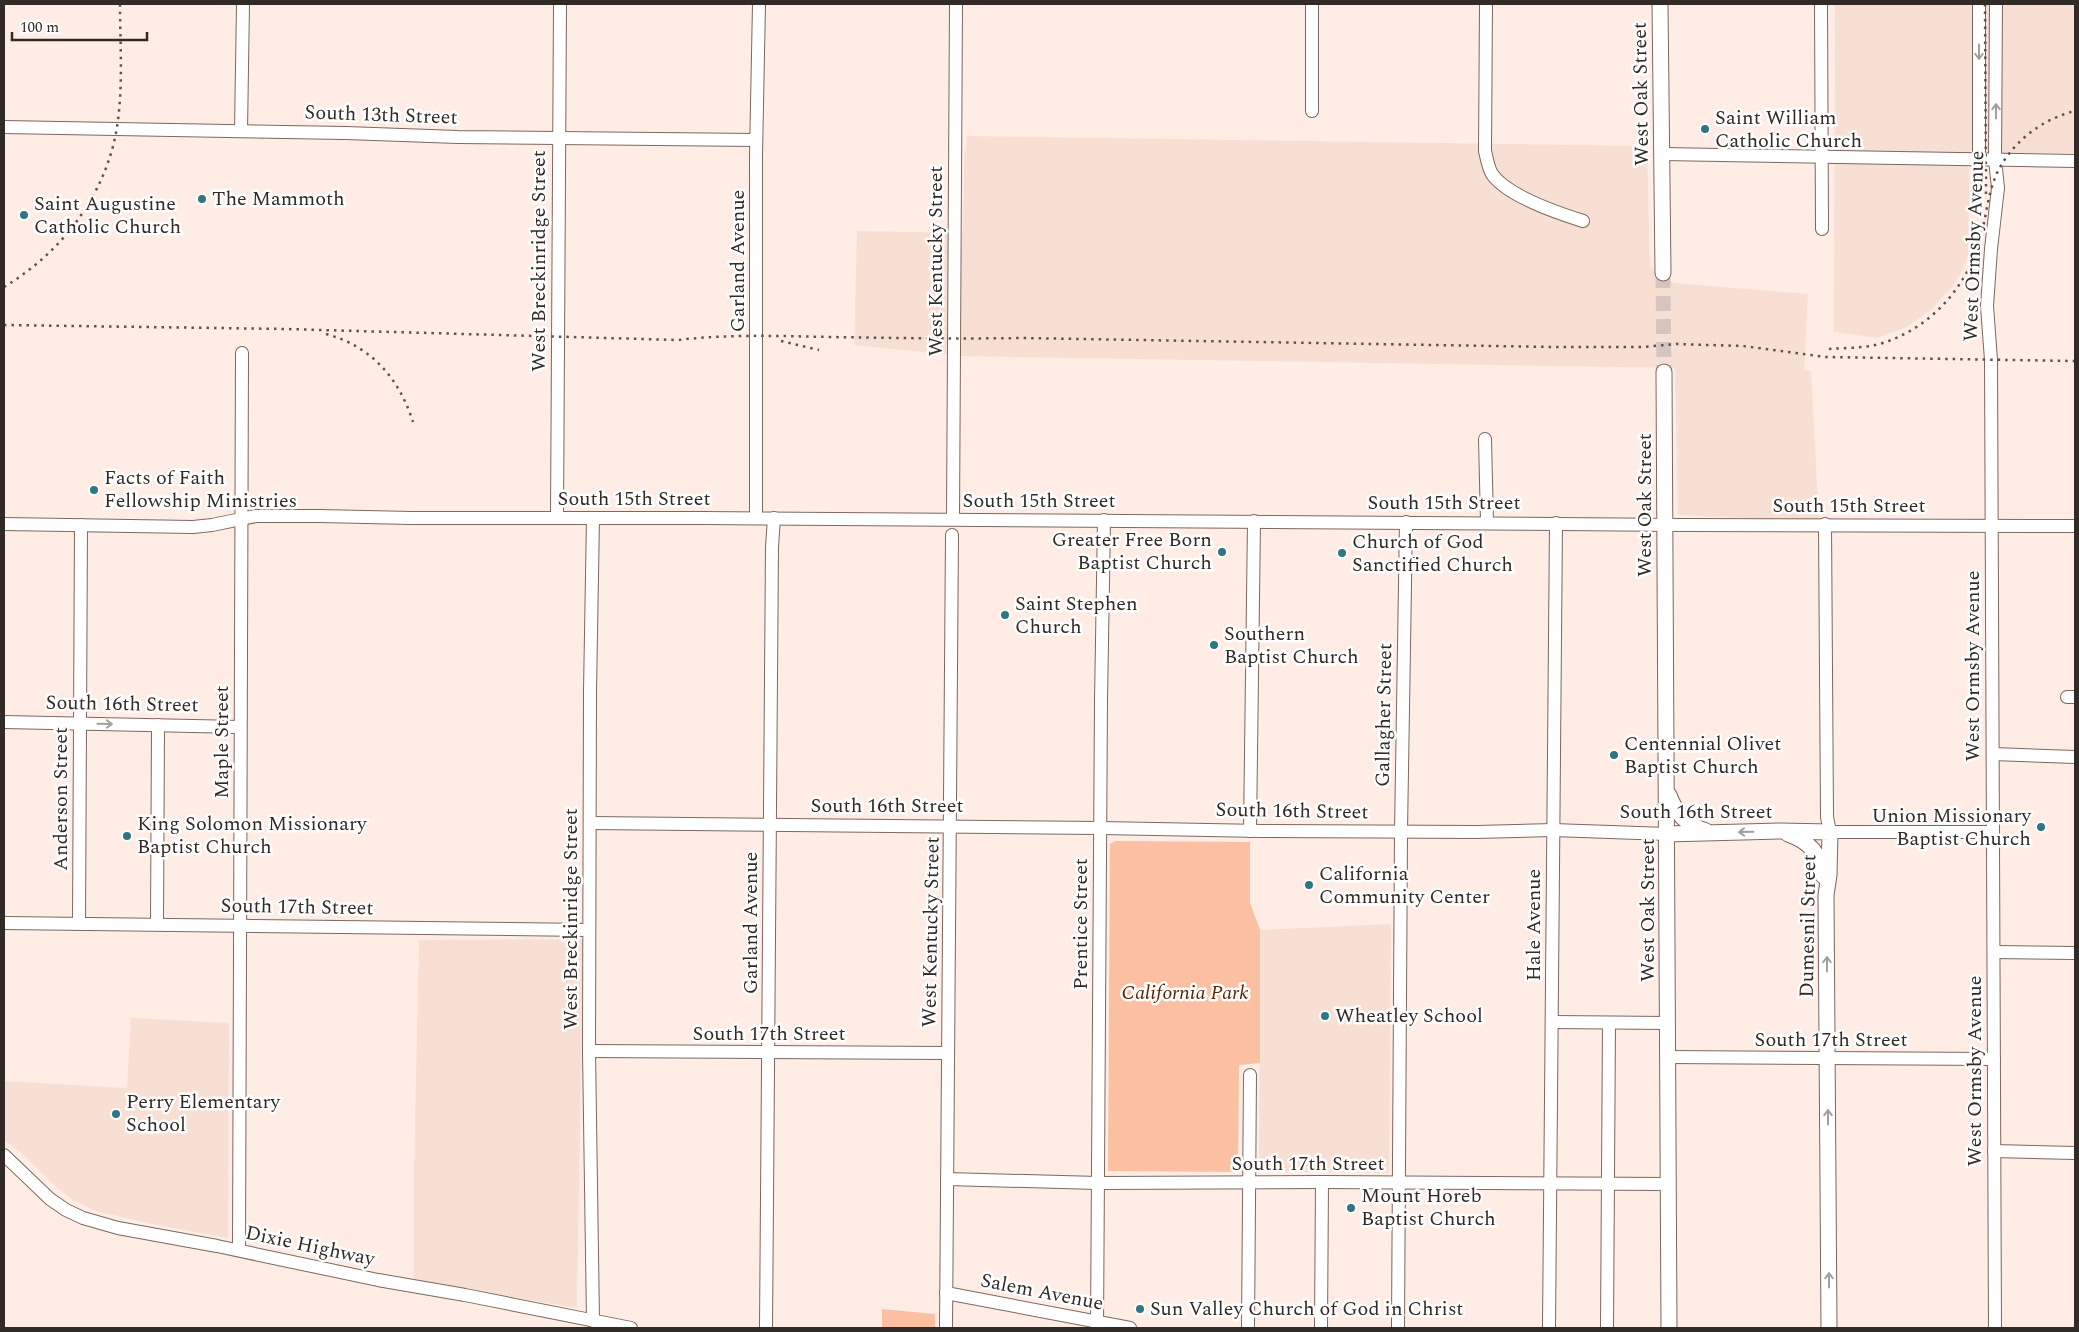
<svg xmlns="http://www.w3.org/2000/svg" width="2079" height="1332" font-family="Spectral,serif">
	<rect width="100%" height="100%" fill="#ffece4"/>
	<g fill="#f8dfd4">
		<polygon points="1835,4 2075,4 2075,153 2004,154 1970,151 1968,256 1962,271 1952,287 1931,310 1907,327 1877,338 1834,332"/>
		<polygon points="967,136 1647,146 1650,267 1674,283 1808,294 1804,370 1811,371 1819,521 1678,515 1675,368 962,356 854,345 857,231 963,233 964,167"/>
		<polygon points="1391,924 1389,1173 1259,1172 1260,930"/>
		<polygon points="583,939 577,1308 414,1280 414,1168 419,940"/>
		<polygon points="131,1018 229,1023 228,1238 147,1223 96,1211 73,1200 54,1185 25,1156 4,1140 4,1081 127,1088"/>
	</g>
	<g fill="#fbbfa2">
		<polygon points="1115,841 1250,842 1250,903 1260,930 1260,1063 1239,1065 1238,1172 1108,1171 1110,844"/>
		<polygon points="882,1309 935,1314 935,1328 882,1328"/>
	</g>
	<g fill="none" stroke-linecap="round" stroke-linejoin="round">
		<polyline stroke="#d6c5be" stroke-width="15" stroke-dasharray="15 8" stroke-linecap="butt" points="1663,273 1664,372"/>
		<g stroke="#7c685f" stroke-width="14">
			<g id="minor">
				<path d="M1486 4 1485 151C1487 159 1488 167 1492 174 1507 196 1558 213 1583 221"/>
				<polyline points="1821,4 1822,229"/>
				<polyline points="1312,111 1312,4"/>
				<polyline points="4,127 346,133 458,137 756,140"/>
				<polyline points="241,131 243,4"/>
				<polyline points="1662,154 2075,161"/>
				<polyline points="1979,160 1979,4"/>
				<polyline points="1485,439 1487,522"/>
				<polyline points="557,518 560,4"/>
				<polyline points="593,518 590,691 589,1051 593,1321"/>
				<polyline points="756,518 756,155 759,4"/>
				<polyline points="953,519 956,4"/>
				<polyline points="4,524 193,527 212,525 256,516 320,516 411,518 703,518 1684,525 2075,526"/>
				<polyline points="1825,524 1827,817 1830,832 1993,832"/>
				<polyline points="2067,697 2075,697"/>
				<polyline points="4,722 240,727"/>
				<polyline points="1993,754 2075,757"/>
				<polyline points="590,823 1101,828 1262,831 1477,832 1553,830 1667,834"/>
				<polyline points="1250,831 1254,521"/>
				<polyline points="4,923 589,930"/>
				<polyline points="79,923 81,525"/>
				<polyline points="157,924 158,725"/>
				<polyline points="1994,952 2075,953"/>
				<polyline points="1552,1022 1668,1023"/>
				<polyline points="589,1051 948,1053"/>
				<polyline points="1668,1057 1994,1059"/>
				<polyline points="1994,1151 2075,1153"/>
				<polyline points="4,1155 50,1199 66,1210 83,1218 118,1228 217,1246 378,1280 465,1295 631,1328"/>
				<polyline points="947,1179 1098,1183 1322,1182 1668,1184"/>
				<polyline points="239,1250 242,353"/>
				<polyline points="946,1293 1130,1328"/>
				<polyline points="766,1328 772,547 774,518"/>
				<polyline points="946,1328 952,535"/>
				<polyline points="1097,1328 1101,701 1104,520"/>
				<polyline points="1248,1328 1250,1075"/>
				<polyline points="1321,1328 1322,1182"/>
				<polyline points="1398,1328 1401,832 1406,522"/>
				<polyline points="1549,1328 1556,523"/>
				<polyline points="1607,1328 1609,1023"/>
				<polyline points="1995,1328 1991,360 1987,306 1991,249 1998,188 1995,160 1996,4"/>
			</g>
		</g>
		<g stroke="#7c685f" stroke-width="17">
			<g id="major">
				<polyline points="1660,4 1663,273"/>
				<polyline points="1664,372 1669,1328"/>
				<path d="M1669 795C1676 814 1687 825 1706 831"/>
				<polyline points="1667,834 1780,831 1830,832 1829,875 1826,895 1829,1328"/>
				<path d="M1788 834C1810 842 1820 853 1823 876"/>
			</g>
		</g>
		<use href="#minor" stroke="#fff" stroke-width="12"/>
		<use href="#major" stroke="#fff" stroke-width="15"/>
		<g stroke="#5e534f" stroke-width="2.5" stroke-dasharray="2.5 5" stroke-linecap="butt">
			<polyline points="1985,4 1986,194"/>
			<path d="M4 287C59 254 101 201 115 138 124 94 120 48 120 4"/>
			<path d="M4 325 286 329 678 340C729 334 779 336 830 337 894 338 957 339 1021 338L1552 347H1642L1677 344 1743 346 1826 357 2075 361"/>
			<path d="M326 334C371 346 399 378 413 422"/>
			<polyline points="781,341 819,350"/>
			<path d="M1829 349C1842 348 1857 348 1871 346 1923 335 1964 293 1979 243 1986 221 1987 195 1997 173 2012 142 2042 119 2075 111"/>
		</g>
	</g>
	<defs><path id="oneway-shaft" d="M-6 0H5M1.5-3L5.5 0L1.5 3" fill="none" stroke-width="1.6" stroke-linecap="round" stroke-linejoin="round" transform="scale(1.25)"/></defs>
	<g stroke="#a39f9d">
		<use href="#oneway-shaft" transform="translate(1979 52) rotate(90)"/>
		<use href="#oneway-shaft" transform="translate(1996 111) rotate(-90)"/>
		<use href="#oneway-shaft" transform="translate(105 724) rotate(1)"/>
		<use href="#oneway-shaft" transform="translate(1746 832) rotate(179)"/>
		<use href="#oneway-shaft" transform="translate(1827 964) rotate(-90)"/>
		<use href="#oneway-shaft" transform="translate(1828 1117) rotate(-90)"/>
		<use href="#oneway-shaft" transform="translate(1829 1280) rotate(-90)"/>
	</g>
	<g fill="#307584" stroke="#fefefe" stroke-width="2">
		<circle cx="1705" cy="129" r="5"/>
		<circle cx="202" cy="199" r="5"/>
		<circle cx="24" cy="215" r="5"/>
		<circle cx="94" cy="490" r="5"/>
		<circle cx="1222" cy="552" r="5"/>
		<circle cx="1342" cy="553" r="5"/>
		<circle cx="1005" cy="615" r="5"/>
		<circle cx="1214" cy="645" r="5"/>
		<circle cx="1614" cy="755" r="5"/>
		<circle cx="2041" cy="827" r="5"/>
		<circle cx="127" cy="836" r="5"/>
		<circle cx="1309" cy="885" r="5"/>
		<circle cx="1325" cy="1016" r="5"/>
		<circle cx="116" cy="1114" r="5"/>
		<circle cx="1351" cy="1208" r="5"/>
		<circle cx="1140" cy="1309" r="5"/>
	</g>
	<g text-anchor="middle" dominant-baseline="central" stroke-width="5" stroke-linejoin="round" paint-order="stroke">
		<g font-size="20" fill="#322a26" stroke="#fefefe">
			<text transform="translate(1641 94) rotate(-91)">West Oak Street</text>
			<text transform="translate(381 115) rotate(2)">South 13th Street</text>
			<text transform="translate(1974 246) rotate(-88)">West Ormsby Avenue</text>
			<text transform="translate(539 261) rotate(-90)">West Breckinridge Street</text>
			<text transform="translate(738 261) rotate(-90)">Garland Avenue</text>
			<text transform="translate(936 261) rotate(-90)">West Kentucky Street</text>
			<text x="634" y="499">South 15th Street</text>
			<text x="1039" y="501">South 15th Street</text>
			<text x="1444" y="503">South 15th Street</text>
			<text transform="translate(1645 505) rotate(-90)">West Oak Street</text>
			<text x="1849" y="506">South 15th Street</text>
			<text transform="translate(1973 666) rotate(-90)">West Ormsby Avenue</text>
			<text transform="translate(122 704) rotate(1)">South 16th Street</text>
			<text transform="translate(1384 715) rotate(-89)">Gallagher Street</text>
			<text transform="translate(222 742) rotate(-90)">Maple Street</text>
			<text transform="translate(61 799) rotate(-90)">Anderson Street</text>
			<text x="887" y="806">South 16th Street</text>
			<text transform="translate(1292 811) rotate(1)">South 16th Street</text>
			<text x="1696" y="812">South 16th Street</text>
			<text transform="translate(297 907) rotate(1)">South 17th Street</text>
			<text transform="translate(1648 910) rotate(-90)">West Oak Street</text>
			<text transform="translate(571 919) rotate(-90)">West Breckinridge Street</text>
			<text transform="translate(751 923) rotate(-90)">Garland Avenue</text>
			<text transform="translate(1081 924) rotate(-90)">Prentice Street</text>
			<text transform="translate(1534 925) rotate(-90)">Hale Avenue</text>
			<text transform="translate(1808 926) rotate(-89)">Dumesnil Street</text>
			<text transform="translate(931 932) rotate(-89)">West Kentucky Street</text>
			<text x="769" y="1034">South 17th Street</text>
			<text x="1831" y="1040">South 17th Street</text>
			<text transform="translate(1975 1071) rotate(-90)">West Ormsby Avenue</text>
			<text x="1308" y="1164">South 17th Street</text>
			<text transform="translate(310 1246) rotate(12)">Dixie Highway</text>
			<text transform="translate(1042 1292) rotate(11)">Salem Avenue</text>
		</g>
		<g font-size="20" fill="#322a26" stroke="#fefefe" text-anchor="start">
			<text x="1715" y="118">Saint William<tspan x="1715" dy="23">Catholic Church</tspan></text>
			<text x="212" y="199">The Mammoth</text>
			<text x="34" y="204">Saint Augustine<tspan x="34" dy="23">Catholic Church</tspan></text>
			<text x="104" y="478">Facts of Faith<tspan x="104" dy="23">Fellowship Ministries</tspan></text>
			<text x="1212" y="540" text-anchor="end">Greater Free Born<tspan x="1212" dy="23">Baptist Church</tspan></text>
			<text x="1352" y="542">Church of God<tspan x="1352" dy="23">Sanctified Church</tspan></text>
			<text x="1015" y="604">Saint Stephen<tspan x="1015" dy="23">Church</tspan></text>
			<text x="1224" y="634">Southern<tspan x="1224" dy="23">Baptist Church</tspan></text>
			<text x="1624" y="744">Centennial Olivet<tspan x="1624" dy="23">Baptist Church</tspan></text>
			<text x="2031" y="816" text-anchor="end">Union Missionary<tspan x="2031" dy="23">Baptist Church</tspan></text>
			<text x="137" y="824">King Solomon Missionary<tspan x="137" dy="23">Baptist Church</tspan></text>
			<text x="1319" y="874">California<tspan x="1319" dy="23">Community Center</tspan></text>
			<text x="1335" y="1016">Wheatley School</text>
			<text x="126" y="1102">Perry Elementary<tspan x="126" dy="23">School</tspan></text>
			<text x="1361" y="1196">Mount Horeb<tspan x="1361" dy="23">Baptist Church</tspan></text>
			<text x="1150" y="1309">Sun Valley Church of God in Christ</text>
		</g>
		<g font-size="20" font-style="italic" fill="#5b2300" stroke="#fefefe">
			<text x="1185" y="993">California Park</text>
		</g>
	</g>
	<rect width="2079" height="1332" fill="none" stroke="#322a26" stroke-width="10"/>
	<path d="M12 32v8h135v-8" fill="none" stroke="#322a26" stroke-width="2.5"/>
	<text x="20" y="32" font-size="15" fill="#322a26" stroke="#fefefe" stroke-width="4" paint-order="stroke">100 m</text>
</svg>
